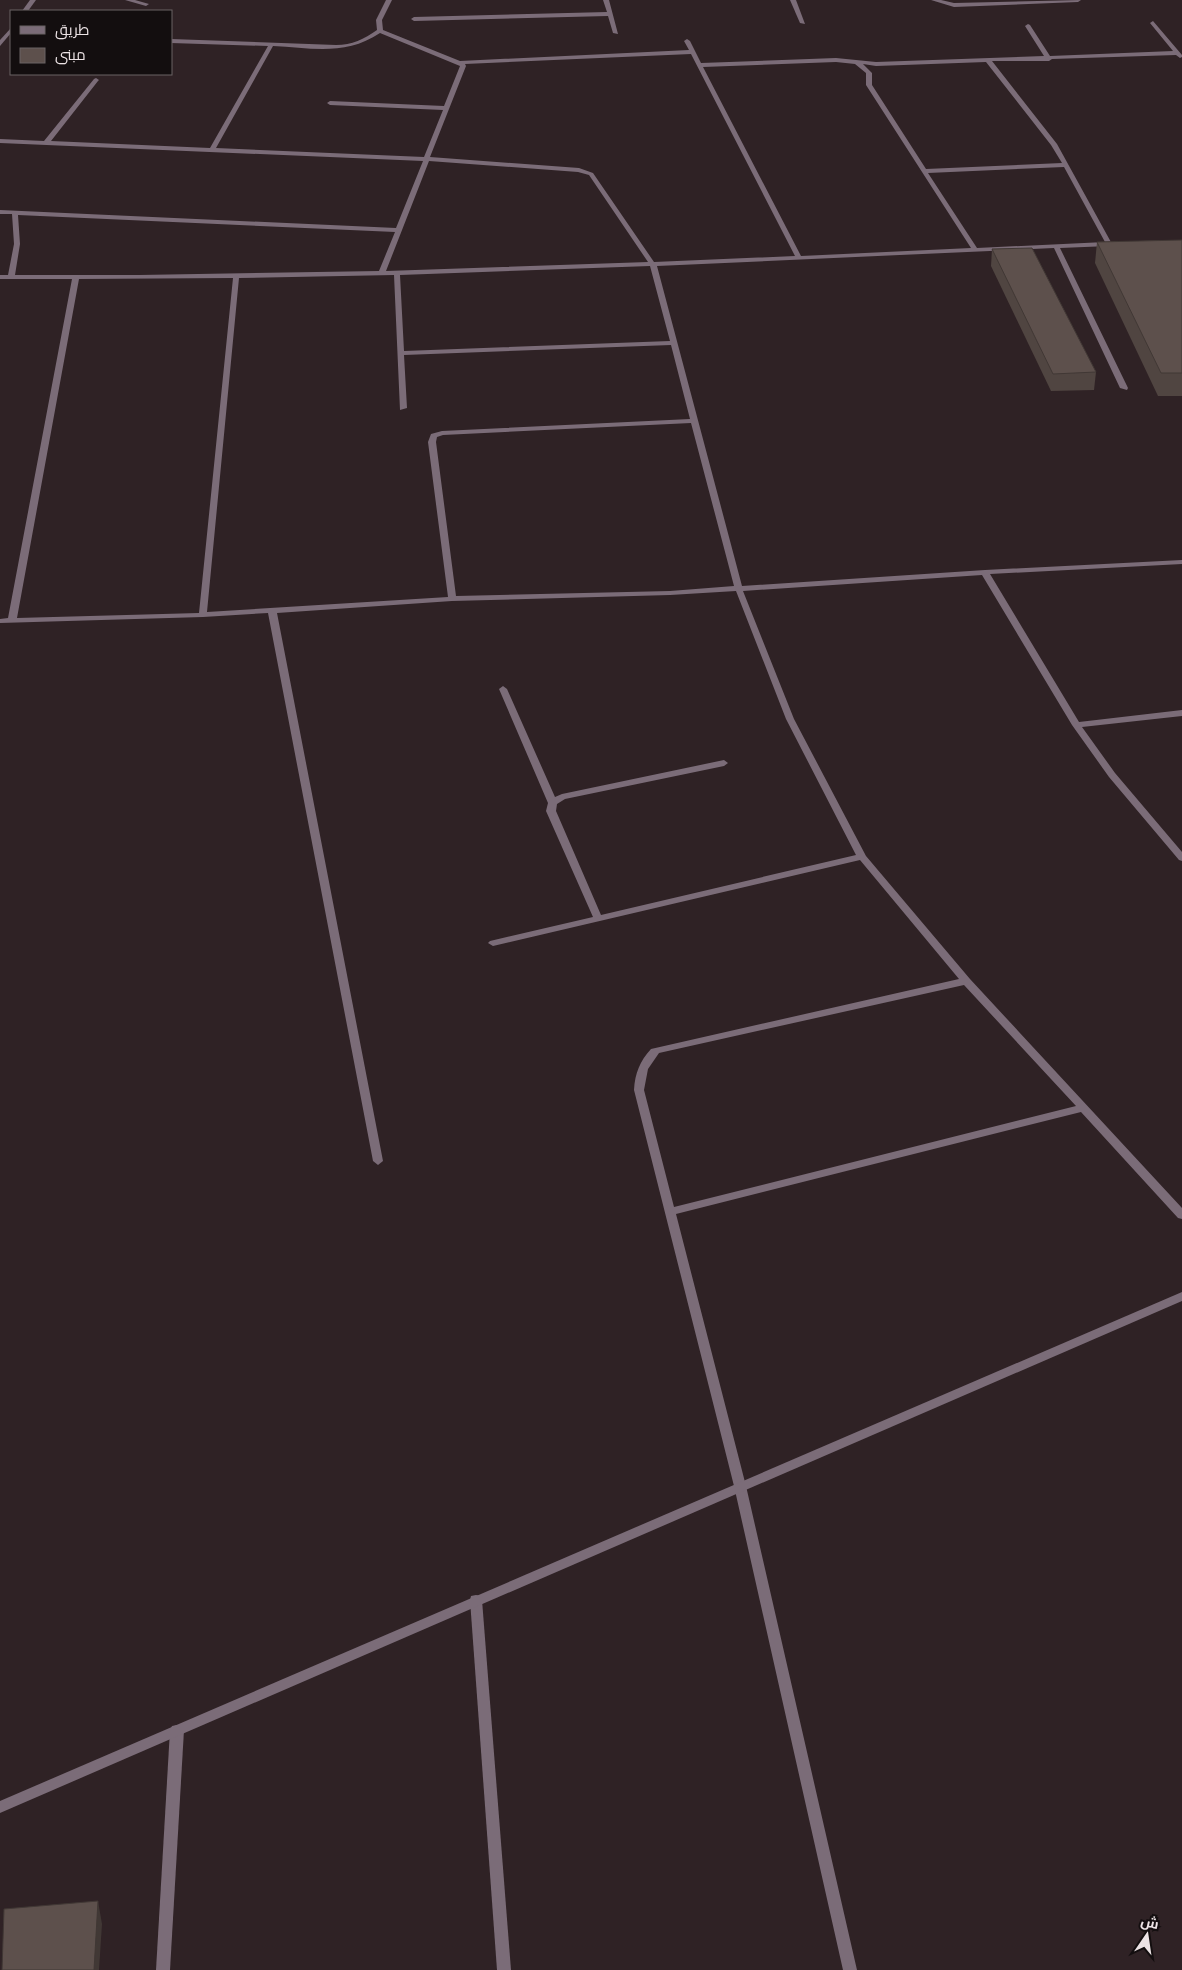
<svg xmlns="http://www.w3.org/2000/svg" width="1182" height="1970" font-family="'Source Serif 4',Cairo,serif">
	<rect width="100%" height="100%" fill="#2f2225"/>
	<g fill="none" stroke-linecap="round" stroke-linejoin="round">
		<g fill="#7b6c78" fill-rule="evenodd">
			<polygon points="30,0 36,0 28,11 22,11"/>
			<polygon points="125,0 135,0 149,4 146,6"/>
			<path d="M386 0H392L382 20 383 30 460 61 689 50 684 41 687 39 690 41 701 63 836 58 876 62 1044 56 1025 26 1028 24 1030 25 1050 56 1173 51 1150 23 1153 21 1182 55V57L1180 58 1176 55 1052 59 1049 61H992L1057 144 1112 244 1109 246 1060 248 1128 388 1127 390 1120 388 1054 248 657 266 742 586 985 570 1182 560V564L990 574 1079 722 1182 710V716L1082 727 1115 773 1182 852V861L1179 860 1109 777 1072 725 982 575 743 591 794 719 866 856 970 979 1182 1208V1219L1178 1218 1081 1112 676 1214 746 1486 857 1970H843L734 1486 634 1090C635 1073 640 1061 651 1049L959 979 860 860 493 946 488 943 490 941 593 917 546 811 548 803 499 689 503 686 507 689 555 797 562 794 724 760 728 763 724 766 565 799 557 804 556 811 601 915 856 855 786 719 736 591 670 595 452 601 277 613 383 1161 378 1165 373 1161 268 613 203 617 0 623V619L8 618 72 279H0V275H8L14 244 12 214H0V210L396 228 423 161 0 143V139L44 141 94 79 96 78 99 80 98 81 51 141 210 148 268 46 171 43V39L336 45C352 45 364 39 377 30L376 20ZM380 33 460 66 444 106 330 101 327 103 330 105 443 110 424 157 216 148 273 46C312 48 346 56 380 33ZM691 54 795 256 654 262 593 173 579 168 430 157 466 66 465 64ZM836 62 855 64 866 73V85L971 248 801 256 703 67ZM986 62 1051 145 1062 163 926 169 872 85V73L863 64 876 66ZM429 161 578 172 589 175 648 262 386 271ZM1064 167 1105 242 977 248 928 173ZM18 215 395 232 379 271 139 275H15L20 244ZM650 266 670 341 404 351 400 275ZM394 275 400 410 407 408 404 355 671 345 690 419 442 431 431 434 428 442 448 597 207 612 239 278ZM233 278 199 613 17 618 79 279ZM691 423 734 586 670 591 456 596 436 442 437 437 443 435ZM964 985 1076 1106 674 1207 644 1090 648 1069 659 1053Z"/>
			<polygon points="603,0 609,0 618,34 613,33 608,16 414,21 411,19 414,17 607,12"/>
			<polygon points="790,0 796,0 805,24 800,23"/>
			<polygon points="931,0 941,0 954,3 1081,0 1078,2 954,7"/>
			<polygon points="11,28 11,33 0,46 0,40"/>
			<polygon points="476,1595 481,1596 482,1600 511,1970 497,1970 470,1600 471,1596"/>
			<polygon points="177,1725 182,1726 184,1730 170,1970 156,1970 170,1730 172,1726"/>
		</g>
		<polygon fill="#7b6c78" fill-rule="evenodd" points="1182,1292 1182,1301 0,1813 0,1801"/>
	</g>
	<g fill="#504541">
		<polygon points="1182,240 1182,396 1158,396 1095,263 1097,242"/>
		<polygon points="992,249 1096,372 1094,390 1051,391 991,266"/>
	</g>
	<polygon fill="#413835" points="98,1901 102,1924 99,1970 94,1970"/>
	<g fill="#5d504c" stroke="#413835">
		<polygon points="1182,240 1182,373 1161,373 1097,242"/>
		<polygon points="1032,248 1096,372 1053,374 992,249"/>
		<polygon points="98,1901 94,1970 2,1970 4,1909"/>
	</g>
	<rect x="10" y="10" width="162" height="65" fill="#130e0f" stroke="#6a6365"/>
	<rect x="20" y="26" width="25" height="8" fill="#7b6c78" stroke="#6a6365"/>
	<text x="55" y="35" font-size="15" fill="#ece3e5">طريق</text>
	<rect x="20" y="48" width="25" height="15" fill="#5d504c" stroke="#6a6365"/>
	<text x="55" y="60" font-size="15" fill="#ece3e5">مبنى</text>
	<g transform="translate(1147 1935) rotate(13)" stroke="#130e0f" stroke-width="4" paint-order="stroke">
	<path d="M0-4L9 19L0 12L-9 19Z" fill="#ece3e5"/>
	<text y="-8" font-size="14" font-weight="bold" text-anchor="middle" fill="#ece3e5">ش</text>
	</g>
</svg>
